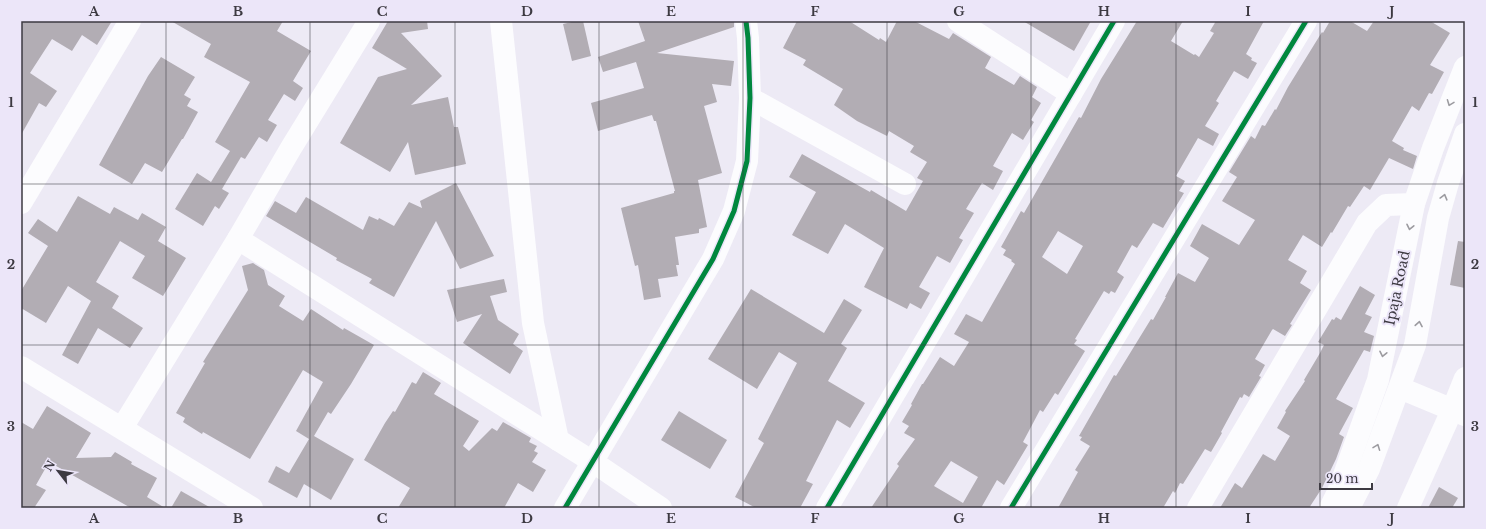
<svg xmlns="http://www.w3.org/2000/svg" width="1486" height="529" font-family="'Libre Baskerville',serif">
	<rect width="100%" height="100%" fill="#edeaf5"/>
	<g fill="#b2adb4" fill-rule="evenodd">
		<polygon points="21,21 112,21 97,45 82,35 72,51 52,39 30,73 57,91 46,107 39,103 21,135"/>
		<polygon points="171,21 283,21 277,31 311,51 293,81 303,88 295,101 284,94 268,120 277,125 267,142 259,137 245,159 241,157 222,189 229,193 219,209 215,206 203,226 175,209 197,173 211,182 230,151 215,142 250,82 204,57 211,44"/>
		<polygon points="388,21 427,21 428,29 401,33 442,76 411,105 448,97 454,127 458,127 466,164 415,175 408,142 390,172 340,143 378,77 407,69 372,48"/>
		<polygon points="576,21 583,21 591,56 572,61 563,24"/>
		<polygon points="638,21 734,21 734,27 657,53 734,61 731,86 712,84 717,102 704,106 722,173 698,180 707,227 699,229 699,233 675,237 679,265 676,265 678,276 658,279 661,297 644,300 638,265 635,266 621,208 674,193 674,191 675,191 656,121 654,121 652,115 598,131 591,103 644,88 636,62 603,72 598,57 645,41"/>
		<polygon points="797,21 849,21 879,40 880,38 886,42 897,21 914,21 949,39 953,33 991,57 985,68 1014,85 1020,76 1037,87 1032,97 1041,103 1031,120 1034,122 1023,140 1012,133 993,166 1003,171 993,190 982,183 966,209 974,213 959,238 963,240 950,263 937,256 919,287 930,293 921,309 910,303 907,309 864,287 884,248 845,224 828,254 792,235 816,192 789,177 802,154 870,192 871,190 906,211 923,181 917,178 927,162 910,152 914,146 889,131 887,136 857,121 834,105 843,89 803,65 806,60 783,48"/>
		<polygon points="1023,21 1091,21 1074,51"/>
		<path d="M1137 21H1183L1171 41 1194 55 1195 54 1199 57 1214 33 1210 31 1216 21H1264L1246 54 1252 58 1251 60 1257 63 1248 79 1234 71 1216 101 1219 103 1205 126 1219 134 1213 146 1198 138 1176 176 1185 181 1179 191 1184 193 1163 228 1153 223 1137 248 1132 245 1117 272 1124 277 1115 293 1111 291 1109 294 1104 291 1075 339 1077 340 1074 344 1085 351 1058 395 1055 393 1043 412 1040 410 1023 442 1028 445 1004 485 997 480 981 508H871L899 466 897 464 915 439 904 433 909 426 902 422 912 405 911 404 922 384H923L940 357 954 366 969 342 954 334 966 314 982 322 1015 264 1011 261 1012 260 1003 255 1006 250 1001 247 1021 211 1024 213 1079 117 1081 118 1101 79ZM1058 231 1083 246 1067 274 1042 257ZM951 461 978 477 963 503 934 486Z"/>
		<polygon points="1330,21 1350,21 1367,31 1374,21 1430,21 1450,33 1430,65 1444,72 1432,94 1429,93 1419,111 1412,106 1392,141 1404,148 1403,150 1417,156 1413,169 1389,158 1370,190 1364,186 1350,207 1348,206 1332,233 1331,232 1322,247 1303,235 1288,260 1307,271 1300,283 1311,290 1290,324 1292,325 1285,336 1273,329 1272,330 1255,359 1265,365 1259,376 1261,377 1249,397 1244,394 1242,398 1240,397 1221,432 1222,433 1211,452 1205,449 1183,484 1180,483 1175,493 1173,491 1163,508 1058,508 1078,472 1075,470 1090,446 1080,440 1082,437 1079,436 1114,375 1116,376 1151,319 1153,320 1166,297 1165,297 1178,273 1195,282 1209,258 1190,246 1202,224 1239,245 1255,220 1222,201 1237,177 1229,172 1251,136 1255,139 1262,125 1265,126 1275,109 1276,110 1288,87 1322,32 1323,33"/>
		<polygon points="161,57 195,77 184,95 191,99 187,106 198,112 183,139 182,139 162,172 145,163 132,184 99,165 148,76"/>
		<polygon points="456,183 494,256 460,269 436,221 394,297 369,283 372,279 336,260 337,258 266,216 275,201 296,213 306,197 363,230 369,216 378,220 379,218 394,226 409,202 422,208 420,201"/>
		<polygon points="78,196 110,214 114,207 138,220 142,213 166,227 158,241 186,258 163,296 132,278 145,256 120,241 96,282 119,296 112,308 143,328 130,348 98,328 78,364 62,355 91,301 68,286 46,323 21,308 21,291 48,246 28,233 38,219 57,232"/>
		<polygon points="1458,241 1465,242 1465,288 1450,285"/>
		<polygon points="253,263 264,270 268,285 285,296 279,306 303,321 311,309 343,330 344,328 374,345 351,384 331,414 328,412 314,436 354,459 331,500 304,484 297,498 268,482 276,466 289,473 309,439 296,431 323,382 303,370 250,459 203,432 202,434 183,422 185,418 176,413 205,363 203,362 248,290 242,266"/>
		<polygon points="504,279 507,292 490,296 498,320 519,334 513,344 523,351 510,374 463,343 482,314 457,322 447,290"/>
		<polygon points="1360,286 1375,295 1365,314 1372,317 1364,332 1374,336 1370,352 1364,350 1336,399 1353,408 1339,434 1344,437 1336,459 1322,488 1309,508 1220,508 1235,483 1242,488 1263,454 1275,461 1290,436 1277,428 1286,412 1285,411 1305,381 1304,380 1320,353 1324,345 1318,342 1332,319 1334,320 1336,317 1341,320"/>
		<polygon points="751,289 824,333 844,299 862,310 841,344 847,348 828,381 865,403 850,428 837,420 806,481 813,484 800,508 756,508 735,497 764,443 758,439 797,363 779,352 757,389 708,359"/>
		<polygon points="423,372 441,383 434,394 479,421 463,446 469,451 492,428 497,431 503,422 531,438 529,442 537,446 534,451 538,453 532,462 546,470 533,492 518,483 504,508 398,508 410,488 364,460 385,423 393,411 395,412 412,382 416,384"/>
		<polygon points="47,406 91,433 76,458 111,457 115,452 132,462 131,464 157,478 147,497 165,508 131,508 49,462 36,485 46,490 34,508 21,508 21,422 33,429"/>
		<polygon points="679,411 727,440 710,469 661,440"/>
		<polygon points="1439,487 1458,498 1452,508 1428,508"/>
		<polygon points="181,491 211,508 171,508"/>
	</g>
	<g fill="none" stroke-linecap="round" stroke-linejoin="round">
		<g stroke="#fcfcfe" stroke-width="22">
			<polyline points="501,21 533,323 558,440"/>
			<polyline points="958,21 1071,94"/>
			<polyline points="750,98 905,184"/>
			<polyline points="21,203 130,21"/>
			<polyline points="238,239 593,462 661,508"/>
			<polyline points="21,367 252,508"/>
			<polyline points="1400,388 1465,415"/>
			<polyline points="122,428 238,239 291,148 369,21"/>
			<polyline points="565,508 713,259 734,211 747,161 750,98 748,38 746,21"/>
			<polyline points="827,508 1114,21"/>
			<polyline points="1011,508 1306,21"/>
			<polyline points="1198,508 1367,223 1386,205 1414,204"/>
			<polyline points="1408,508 1453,408 1465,378"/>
		</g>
		<g stroke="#fcfcfe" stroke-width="22">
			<polyline points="1330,508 1338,492 1378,380 1414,204 1433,148 1465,67"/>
			<polyline points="1349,508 1369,469 1415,345 1438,218 1448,183 1465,134"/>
		</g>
		<g stroke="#ece6f9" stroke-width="8">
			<g id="cycleway">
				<polyline points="565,508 713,259 734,211 747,161 750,98 748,38 746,21"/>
				<polyline points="827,508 1114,21"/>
				<polyline points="1011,508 1306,21"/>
			</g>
		</g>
		<use href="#cycleway" stroke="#00873e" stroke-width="5"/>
	</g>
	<defs><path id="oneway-chevron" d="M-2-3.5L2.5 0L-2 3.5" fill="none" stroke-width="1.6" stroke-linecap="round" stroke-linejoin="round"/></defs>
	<g stroke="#9c9ba0">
		<use href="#oneway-chevron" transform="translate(1450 103) rotate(111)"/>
		<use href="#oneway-chevron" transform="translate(1444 197) rotate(-75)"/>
		<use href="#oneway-chevron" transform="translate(1410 227) rotate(102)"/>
		<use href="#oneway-chevron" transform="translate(1419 324) rotate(-80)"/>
		<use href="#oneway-chevron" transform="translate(1383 354) rotate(102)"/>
		<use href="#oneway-chevron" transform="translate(1377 447) rotate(-69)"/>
	</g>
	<path fill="none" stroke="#3d3a42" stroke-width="1" stroke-opacity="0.55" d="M166 21V508M310 21V508M455 21V508M599 21V508M743 21V508M887 21V508M1031 21V508M1176 21V508M1320 21V508M21 184H1465M21 345H1465"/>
	<g text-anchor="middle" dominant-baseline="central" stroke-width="4" stroke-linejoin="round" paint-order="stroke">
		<g font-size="14" fill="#3d3a42" stroke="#ece6f9">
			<text transform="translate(1397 288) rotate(-78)">Ipaja Road</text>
		</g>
	</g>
	<rect width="1486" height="529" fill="none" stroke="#ece6f9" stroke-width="44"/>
	<g transform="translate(58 471) rotate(301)" stroke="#ece6f9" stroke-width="3" paint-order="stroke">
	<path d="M0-3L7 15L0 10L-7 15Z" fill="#3d3a42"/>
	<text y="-6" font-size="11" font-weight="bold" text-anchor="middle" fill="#3d3a42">N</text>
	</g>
	<path d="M1320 483v6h52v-6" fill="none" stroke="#3d3a42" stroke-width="2"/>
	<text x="1326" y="483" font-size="12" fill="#3d3a42" stroke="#ece6f9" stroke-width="3" paint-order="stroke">20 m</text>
	<rect x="22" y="22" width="1442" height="485" fill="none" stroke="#3d3a42" stroke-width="1.5"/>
	<g font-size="13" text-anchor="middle" font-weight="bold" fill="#3d3a42">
		<text x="94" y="16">A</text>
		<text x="238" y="16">B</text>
		<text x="382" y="16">C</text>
		<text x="527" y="16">D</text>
		<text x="671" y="16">E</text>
		<text x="815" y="16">F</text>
		<text x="959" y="16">G</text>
		<text x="1104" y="16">H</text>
		<text x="1248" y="16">I</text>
		<text x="1392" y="16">J</text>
		<text x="11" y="107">1</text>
		<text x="1475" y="107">1</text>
		<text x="11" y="269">2</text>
		<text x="1475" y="269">2</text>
		<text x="11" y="431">3</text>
		<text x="1475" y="431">3</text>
		<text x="94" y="523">A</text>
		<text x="238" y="523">B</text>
		<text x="382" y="523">C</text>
		<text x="527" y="523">D</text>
		<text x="671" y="523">E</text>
		<text x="815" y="523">F</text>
		<text x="959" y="523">G</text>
		<text x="1104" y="523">H</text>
		<text x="1248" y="523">I</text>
		<text x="1392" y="523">J</text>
	</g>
</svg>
